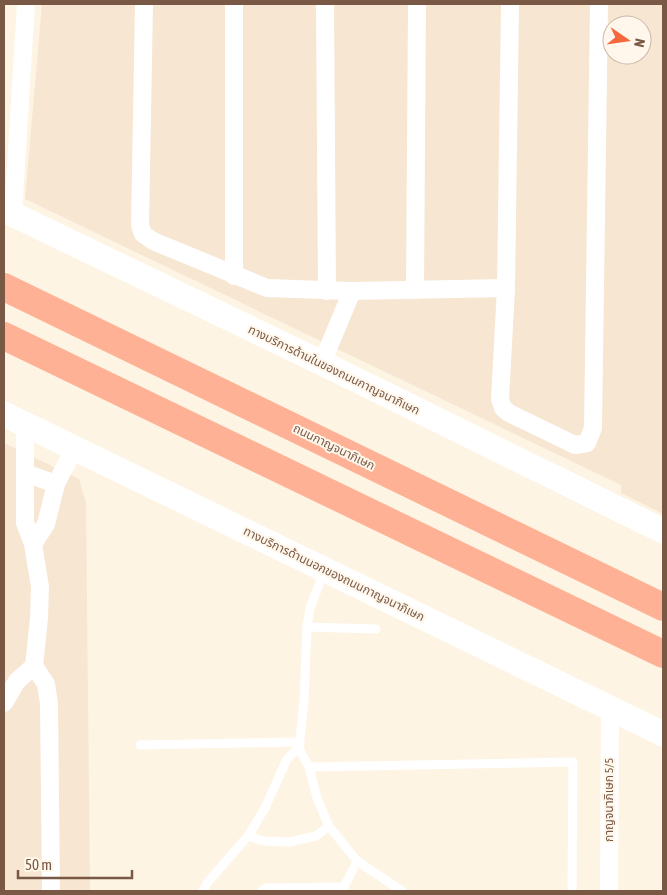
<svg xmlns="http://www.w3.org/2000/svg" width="667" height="895" font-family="'Asap Condensed','Noto Sans Thai',sans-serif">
	<rect width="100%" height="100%" fill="#fef4e3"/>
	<g fill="#f7e6d1" fill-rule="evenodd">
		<path d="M42 4H663V514L621 493V485L25 199ZM612 25H642V55H612Z"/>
		<polygon points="4,443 79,479 86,503 90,891 4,891"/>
	</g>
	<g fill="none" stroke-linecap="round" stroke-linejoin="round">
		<g stroke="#fff" stroke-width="9">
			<polyline points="324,572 310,608 307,627 304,701 299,748 309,767 317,798 329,826 357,861 402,891"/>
			<polyline points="307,627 376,629"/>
			<polyline points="140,745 300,742"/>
			<polyline points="309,767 573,762 572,891"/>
			<polyline points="248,836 264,841 289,842 316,836 329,826"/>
			<polyline points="203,891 207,883 248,836 265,808 287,759 299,748"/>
			<polyline points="262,891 266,888 344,887"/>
			<polyline points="344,891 344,887 357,861"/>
		</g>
		<g stroke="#fff" stroke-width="18">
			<polyline points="144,4 140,225 143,234 153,241 267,288 352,291 506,288"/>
			<polyline points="325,4 327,291"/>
			<polyline points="510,4 506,288 500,399 503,408 509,413 575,445 587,443 593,428 599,4"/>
			<polyline points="13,214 26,4"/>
			<polyline points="234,276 234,4"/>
			<polyline points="415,290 417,4"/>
			<polyline points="322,363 352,291"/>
			<polyline points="25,473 56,484"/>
			<polyline points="33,544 46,524 56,484 74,449"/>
			<polyline points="34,666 46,684 49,703 51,891"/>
			<polyline points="4,703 17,681 34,666 39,618 40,587 33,544 25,523 25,425"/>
			<polyline points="609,891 610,708"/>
		</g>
		<g stroke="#fff" stroke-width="25">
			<polyline points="4,210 322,363 663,531"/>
			<polyline points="4,414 663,734"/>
		</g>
		<g stroke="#feb194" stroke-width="28">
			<polyline points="4,287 663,607"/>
			<polyline points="4,336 663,654"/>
		</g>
	</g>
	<g text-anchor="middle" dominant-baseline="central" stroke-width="4" stroke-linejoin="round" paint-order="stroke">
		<g font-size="12" fill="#795946" stroke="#fff7eb">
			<text transform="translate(334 370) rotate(26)">ทางบริการด้านในของถนนกาญจนาภิเษก</text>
			<text transform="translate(334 447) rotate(26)">ถนนกาญจนาภิเษก</text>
			<text transform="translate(334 574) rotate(26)">ทางบริการด้านนอกของถนนกาญจนาภิเษก</text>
			<text transform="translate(609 800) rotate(-90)">กาญจนาภิเษก 5/5</text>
		</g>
	</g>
	<rect width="667" height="895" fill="none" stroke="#795946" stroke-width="10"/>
	<g transform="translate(627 40) rotate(103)"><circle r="24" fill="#fff7eb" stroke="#c9b8a9"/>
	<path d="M0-4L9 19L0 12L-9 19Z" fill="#f3683d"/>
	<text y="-8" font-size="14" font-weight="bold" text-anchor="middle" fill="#795946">N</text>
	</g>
	<path d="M18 870v8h114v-8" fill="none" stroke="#795946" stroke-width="2.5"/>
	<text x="25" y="870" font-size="15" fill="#795946" stroke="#fff7eb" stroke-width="4" paint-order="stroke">50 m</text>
</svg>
